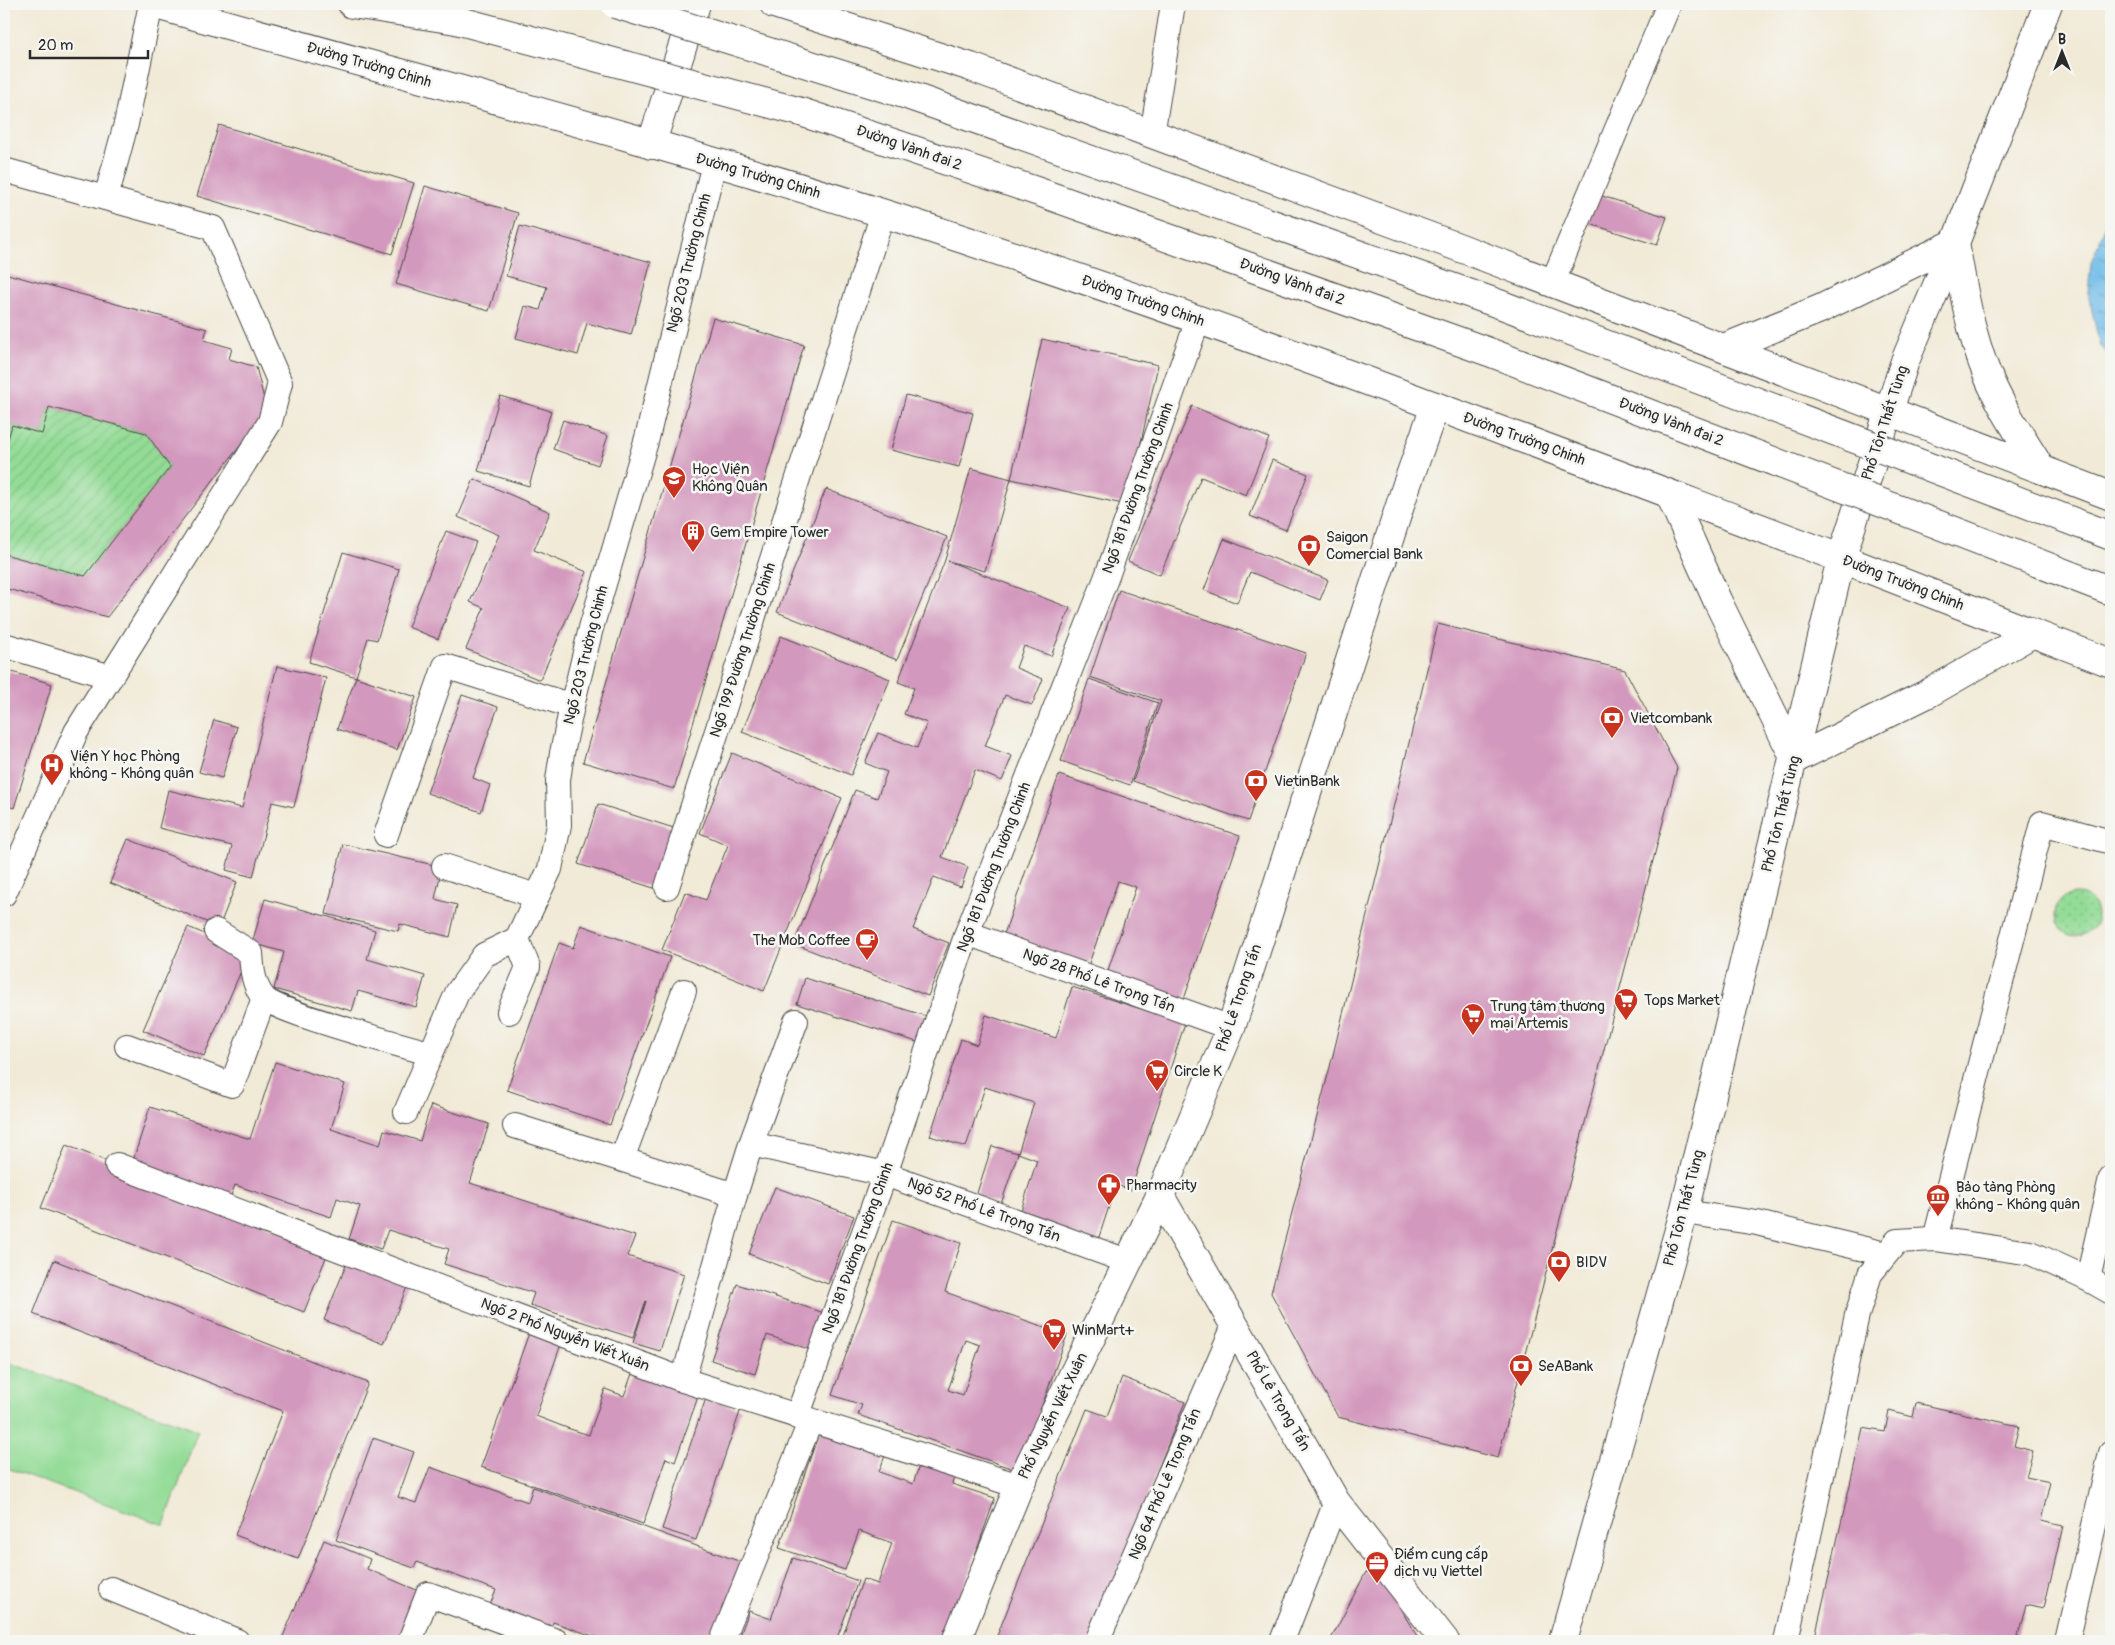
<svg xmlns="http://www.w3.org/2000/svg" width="2115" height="1645" font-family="Pangolin,sans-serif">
	<defs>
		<pattern id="grass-dots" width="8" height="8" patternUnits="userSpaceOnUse" patternTransform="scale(1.25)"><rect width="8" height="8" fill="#93dc96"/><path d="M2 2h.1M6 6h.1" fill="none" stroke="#7fbd81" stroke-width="1.8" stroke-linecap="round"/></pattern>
		<pattern id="garden-furrows" width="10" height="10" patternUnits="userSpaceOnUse" patternTransform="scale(1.25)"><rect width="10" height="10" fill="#93dc96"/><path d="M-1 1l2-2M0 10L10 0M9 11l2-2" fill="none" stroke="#7fbd81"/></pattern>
		<pattern id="water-ripples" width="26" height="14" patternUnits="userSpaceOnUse" patternTransform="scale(1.25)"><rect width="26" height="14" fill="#6ebce8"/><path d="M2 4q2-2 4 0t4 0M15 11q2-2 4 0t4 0" fill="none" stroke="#5b99bc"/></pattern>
	</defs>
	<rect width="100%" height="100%" fill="#f6f6f2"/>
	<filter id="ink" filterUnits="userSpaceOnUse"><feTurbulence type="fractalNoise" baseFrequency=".02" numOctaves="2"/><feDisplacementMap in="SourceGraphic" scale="10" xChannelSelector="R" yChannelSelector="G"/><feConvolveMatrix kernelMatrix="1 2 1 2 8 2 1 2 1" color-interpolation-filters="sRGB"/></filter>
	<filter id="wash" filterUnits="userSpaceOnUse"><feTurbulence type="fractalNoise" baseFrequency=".0096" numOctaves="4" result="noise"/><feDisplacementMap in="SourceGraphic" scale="20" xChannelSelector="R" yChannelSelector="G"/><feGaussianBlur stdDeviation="1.12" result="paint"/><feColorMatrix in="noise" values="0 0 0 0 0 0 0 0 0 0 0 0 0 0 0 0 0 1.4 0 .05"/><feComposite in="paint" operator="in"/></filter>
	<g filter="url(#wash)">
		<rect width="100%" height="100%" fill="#f1ead7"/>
		<circle fill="url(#grass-dots)" stroke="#5f8460" cx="2076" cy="915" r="21"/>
		<polygon fill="url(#garden-furrows)" stroke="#5f8460" points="49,407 146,433 170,467 85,576 4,554 4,455 12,425 42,433"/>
		<polygon fill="#93dc96" stroke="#5f8460" points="7,1362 198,1430 164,1525 4,1467 4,1371"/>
		<polygon fill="url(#water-ripples)" stroke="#4c748a" points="2111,212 2111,358 2100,347 2088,293 2091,262"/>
		<g id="blocks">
			<g fill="#d398bd" fill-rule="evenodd">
				<polygon points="219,125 414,183 392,254 197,196"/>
				<polygon points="425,186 518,213 489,311 396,284"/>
				<polygon points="1596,194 1667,217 1657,245 1587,223"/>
				<polygon points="520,226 651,262 631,335 587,323 578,355 516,338 525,306 540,310 547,287 506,276"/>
				<polygon points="4,273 207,329 204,340 232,348 229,359 256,367 267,411 107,617 4,588 4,554 85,576 170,467 146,433 49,407 42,434 12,425 4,453"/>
				<polygon points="713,318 804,345 674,789 583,762"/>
				<polygon points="1042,339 1158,365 1127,505 1011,479"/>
				<polygon points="906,395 973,413 959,467 891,450"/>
				<polygon points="500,396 551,411 529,486 478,471"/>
				<polygon points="1192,406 1269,438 1246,495 1201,477 1160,575 1128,561"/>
				<polygon points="563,420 608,436 598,465 553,449"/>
				<polygon points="1272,460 1308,474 1286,530 1250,516"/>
				<polygon points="971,468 1011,479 985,571 948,561 1070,608 1051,656 1024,646 1016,668 1043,679 1032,705 1005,695 985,746 1012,756 1002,781 975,770 942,857 968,867 961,887 934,877 913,929 949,943 928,996 794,944 855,790 877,798 887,772 865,763 878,733 917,748 927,723 904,714 914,688 898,682 945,560"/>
				<polygon points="474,479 550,512 534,550 587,572 540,680 466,649 484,608 470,602 499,535 458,517"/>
				<polygon points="826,489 947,537 897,660 777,612"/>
				<polygon points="446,531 476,542 438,639 408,627"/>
				<polygon points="1224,539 1328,580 1320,600 1250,572 1237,603 1204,590"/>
				<polygon points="343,552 399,569 377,640 368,638 356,677 309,662"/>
				<polygon points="1119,590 1306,653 1248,821 1133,781 1161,701 1090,677"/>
				<polygon points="1438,624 1625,670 1677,768 1498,1458 1338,1417 1271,1293 1331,1063"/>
				<polygon points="781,636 890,679 851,775 742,732"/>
				<polygon points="277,666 326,678 294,807 272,802 253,877 226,870 232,846 159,828 168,790 242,808"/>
				<polygon points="9,671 52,684 14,808 4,805 4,684"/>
				<polygon points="356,677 416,697 397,750 337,729"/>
				<polygon points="1089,679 1158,703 1130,785 1061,761"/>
				<polygon points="462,695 498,707 473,778 490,785 481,812 427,793"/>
				<polygon points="214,720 237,727 222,778 199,772"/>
				<polygon points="732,753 842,798 764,991 662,950 685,892 706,900 728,845 700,833"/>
				<polygon points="1059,775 1240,836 1183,1002 1106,976 1136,887 1118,881 1087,969 1002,940"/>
				<polygon points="598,804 680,830 660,890 578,864"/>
				<polygon points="128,839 237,882 219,927 110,883"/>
				<polygon points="343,844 442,867 435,899 457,905 450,937 400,924 398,931 326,914"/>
				<polygon points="265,899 375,930 367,959 425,976 416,1007 358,991 352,1011 274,989 284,952 252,943"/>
				<polygon points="581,925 670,957 610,1125 507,1090 559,943 573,948"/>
				<polygon points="188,927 249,953 204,1056 143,1030"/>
				<polygon points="805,978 929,1017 920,1043 797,1004"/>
				<polygon points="1072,987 1185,1023 1131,1190 1116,1185 1097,1243 1019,1217 1037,1160 1018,1153 1034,1103 985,1087 966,1147 930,1136 961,1039 977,1045 986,1015 1056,1038"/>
				<polygon points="275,1062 345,1084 331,1129 380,1145 384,1130 420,1141 431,1105 489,1124 470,1183 635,1236 627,1256 684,1274 660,1351 633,1343 646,1301 633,1338 530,1305 534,1293 444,1264 449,1249 388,1230 381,1249 349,1239 360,1206 337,1198 331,1217 235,1185 230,1198 131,1167 150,1107 250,1139"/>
				<polygon points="66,1145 329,1250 304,1312 41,1208"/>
				<polygon points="992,1146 1018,1153 1001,1204 976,1196"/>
				<polygon points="775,1187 854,1216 828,1284 749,1254"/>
				<path d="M893 1220 961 1243 945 1292 1067 1335 1019 1471 858 1415 862 1405 832 1395ZM966 1340 980 1345 963 1395 948 1390Z"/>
				<polygon points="349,1258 409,1282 384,1344 324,1320"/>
				<polygon points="54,1260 368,1383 298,1559 235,1535 283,1411 33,1314"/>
				<polygon points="737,1284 833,1316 820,1353 767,1335 755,1374 711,1360"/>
				<polygon points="529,1333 561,1344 536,1416 567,1428 589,1435 605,1389 624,1396 633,1371 699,1394 675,1462 666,1458 643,1524 481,1467"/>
				<polygon points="1122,1377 1185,1402 1089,1641 995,1641 1087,1409 1107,1416"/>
				<polygon points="706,1398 741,1409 696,1540 662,1529"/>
				<polygon points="1916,1403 2019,1426 2014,1446 2033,1451 2026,1477 2050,1482 2041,1521 2063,1526 2044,1608 2026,1604 2017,1641 1814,1641 1863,1428 1885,1432 1889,1411 1913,1417"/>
				<polygon points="820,1430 886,1453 879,1472 913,1484 921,1460 956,1471 952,1484 995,1498 945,1641 841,1641 863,1579 878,1584 892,1543 859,1531 845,1570 779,1548"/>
				<polygon points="373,1438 414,1452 398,1497 416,1503 430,1467 528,1502 533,1487 744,1563 715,1641 607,1641 553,1622 549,1632 488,1610 496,1590 417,1562 414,1568 336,1540"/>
				<polygon points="324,1540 370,1559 367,1569 426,1594 406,1641 281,1641"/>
				<polygon points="793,1558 858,1581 836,1641 738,1641 749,1611 771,1619"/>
				<polygon points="1366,1572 1384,1582 1420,1641 1330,1641"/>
			</g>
		</g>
	</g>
	<g filter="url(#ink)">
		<use href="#blocks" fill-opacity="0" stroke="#494845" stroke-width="1"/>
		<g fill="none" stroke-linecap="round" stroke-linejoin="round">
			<g stroke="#494845" stroke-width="26">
				<g id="service">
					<polyline points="1152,135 1173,4"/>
					<polyline points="4,170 213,228 280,383 270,422 76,732 4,894"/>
					<polyline points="106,198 126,124 151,4"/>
					<polyline points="1552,284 1669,4"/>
					<polyline points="4,645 111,677"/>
					<polyline points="386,835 445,666 572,706"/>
					<polyline points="444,866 536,896"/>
					<polyline points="667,887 883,213"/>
					<path d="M216 931 251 953C252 969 253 984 263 997 274 1011 404 1046 429 1053"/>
					<polyline points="967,933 1231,1028"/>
					<polyline points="509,1012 528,967 517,939"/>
					<polyline points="127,1046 232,1085 264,998"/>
					<polyline points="406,1112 457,993 484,955 517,939 550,869 559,825 558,780 562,753 572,706 591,628 647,438 714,163"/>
					<polyline points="515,1126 735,1195 751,1144 885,1174 1127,1261"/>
					<polyline points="751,1144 796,1021"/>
					<polyline points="622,1159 684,991"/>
					<polyline points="117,1165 683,1380 1019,1486"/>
					<polyline points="1684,1212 1757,1223 1885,1254"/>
					<polyline points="1935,1239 2042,823 2111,842"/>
					<polyline points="2088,1279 2111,1178"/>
					<polyline points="683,1380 735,1195"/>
					<polyline points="797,1417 885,1174 967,933 1107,576 1198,320"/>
					<polyline points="111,1589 237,1641"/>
					<polyline points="410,1641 428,1594 556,1641"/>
					<polyline points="722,1641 811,1420"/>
					<polyline points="1097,1641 1234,1326"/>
					<polyline points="1282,1641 1336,1502"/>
					<polyline points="1786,1641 1857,1315 1870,1274 1897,1241 1935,1239 2031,1253 2088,1279 2111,1292"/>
					<polyline points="2067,1641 2111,1453"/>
				</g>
			</g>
			<g stroke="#494845" stroke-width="30">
				<polyline id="minor" points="956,1641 1019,1486 1160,1196"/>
			</g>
			<g stroke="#494845" stroke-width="30">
				<g id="secondary">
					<polyline points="1435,406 1406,487 1231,1028 1160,1196 1336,1502 1445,1641"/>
					<polyline points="1563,1641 1684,1212 1841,559 1905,361 1955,243 2048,4"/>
				</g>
			</g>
			<g stroke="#494845" stroke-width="30">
				<g id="primary">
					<path d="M153 4C396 73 642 137 882 213 1206 316 1523 439 1840 558 1931 593 2020 629 2111 663"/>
					<polyline points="774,4 971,67 1458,247 2111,496"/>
					<polyline points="651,145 696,4"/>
					<path d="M1724 348 1820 309 1955 243C1963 288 1970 333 1987 374 2001 408 2022 438 2041 469"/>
					<polyline points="1670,495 1718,602 1795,759 1929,693 2033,633"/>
				</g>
			</g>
			<g stroke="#494845" stroke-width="30">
				<polyline id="trunk" points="352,4 456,20"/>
			</g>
			<use href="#service" stroke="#fff" stroke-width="24"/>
			<use href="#minor" stroke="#fff" stroke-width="28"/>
			<use href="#secondary" stroke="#fff" stroke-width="28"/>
			<use href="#primary" stroke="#fff" stroke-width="28"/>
			<use href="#trunk" stroke="#fff" stroke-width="28"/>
			<g stroke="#494845" stroke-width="30" stroke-linecap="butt">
				<g id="trunk-bridge">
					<polyline points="615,4 910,96 1502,305 2111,536"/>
					<polyline points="456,20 801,112 1039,192 1489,352 2111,591"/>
				</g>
			</g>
			<use href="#trunk-bridge" stroke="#fff" stroke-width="28"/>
		</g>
	</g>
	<defs>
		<g id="school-pin" transform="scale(1.25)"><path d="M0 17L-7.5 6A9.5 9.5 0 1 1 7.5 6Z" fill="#c8321e" stroke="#f6f6f2"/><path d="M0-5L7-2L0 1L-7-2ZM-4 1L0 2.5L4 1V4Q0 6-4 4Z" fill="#fff"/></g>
		<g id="building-pin" transform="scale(1.25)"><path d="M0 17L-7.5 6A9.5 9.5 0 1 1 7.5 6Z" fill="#c8321e" stroke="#f6f6f2"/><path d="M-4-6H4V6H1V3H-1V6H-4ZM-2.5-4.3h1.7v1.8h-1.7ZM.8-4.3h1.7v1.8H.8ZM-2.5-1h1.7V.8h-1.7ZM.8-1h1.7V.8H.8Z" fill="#fff"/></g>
		<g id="bank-pin" transform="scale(1.25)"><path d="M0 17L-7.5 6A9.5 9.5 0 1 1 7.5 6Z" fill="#c8321e" stroke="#f6f6f2"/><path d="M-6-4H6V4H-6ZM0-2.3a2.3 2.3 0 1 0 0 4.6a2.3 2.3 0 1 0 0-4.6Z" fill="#fff"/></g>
		<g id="hospital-pin" transform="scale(1.25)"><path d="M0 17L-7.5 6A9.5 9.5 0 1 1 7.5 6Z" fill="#c8321e" stroke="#f6f6f2"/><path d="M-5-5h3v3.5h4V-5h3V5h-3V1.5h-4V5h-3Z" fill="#fff"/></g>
		<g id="cafe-pin" transform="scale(1.25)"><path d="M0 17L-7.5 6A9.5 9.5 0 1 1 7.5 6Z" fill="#c8321e" stroke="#f6f6f2"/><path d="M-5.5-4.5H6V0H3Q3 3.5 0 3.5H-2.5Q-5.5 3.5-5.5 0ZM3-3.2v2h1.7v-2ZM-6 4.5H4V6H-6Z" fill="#fff"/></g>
		<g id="supermarket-pin" transform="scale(1.25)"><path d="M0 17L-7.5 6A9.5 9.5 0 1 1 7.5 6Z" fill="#c8321e" stroke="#f6f6f2"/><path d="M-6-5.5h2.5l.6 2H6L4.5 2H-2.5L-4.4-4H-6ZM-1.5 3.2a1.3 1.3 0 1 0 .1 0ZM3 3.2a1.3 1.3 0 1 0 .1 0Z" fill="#fff"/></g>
		<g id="pharmacy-pin" transform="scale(1.25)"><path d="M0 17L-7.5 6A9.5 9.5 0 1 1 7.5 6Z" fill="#c8321e" stroke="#f6f6f2"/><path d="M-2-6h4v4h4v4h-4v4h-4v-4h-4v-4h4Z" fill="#fff"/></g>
		<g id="museum-pin" transform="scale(1.25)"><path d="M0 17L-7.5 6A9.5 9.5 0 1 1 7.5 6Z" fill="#c8321e" stroke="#f6f6f2"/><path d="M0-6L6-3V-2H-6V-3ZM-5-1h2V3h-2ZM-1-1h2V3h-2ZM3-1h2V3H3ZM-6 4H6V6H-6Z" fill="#fff"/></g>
		<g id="office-pin" transform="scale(1.25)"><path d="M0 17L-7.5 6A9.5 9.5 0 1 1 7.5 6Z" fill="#c8321e" stroke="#f6f6f2"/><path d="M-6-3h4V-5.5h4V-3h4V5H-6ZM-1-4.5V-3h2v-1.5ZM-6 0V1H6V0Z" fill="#fff"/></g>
	</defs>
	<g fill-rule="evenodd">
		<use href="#school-pin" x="674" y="478"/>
		<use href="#building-pin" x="693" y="532"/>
		<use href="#bank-pin" x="1309" y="546"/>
		<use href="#bank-pin" x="1612" y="718"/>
		<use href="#hospital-pin" x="52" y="765"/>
		<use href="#bank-pin" x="1256" y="781"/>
		<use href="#cafe-pin" x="867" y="940"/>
		<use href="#supermarket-pin" x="1626" y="1000"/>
		<use href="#supermarket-pin" x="1473" y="1015"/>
		<use href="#supermarket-pin" x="1157" y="1071"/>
		<use href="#pharmacy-pin" x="1109" y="1185"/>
		<use href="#museum-pin" x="1938" y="1196"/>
		<use href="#bank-pin" x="1559" y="1262"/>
		<use href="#supermarket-pin" x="1054" y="1330"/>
		<use href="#bank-pin" x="1521" y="1366"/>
		<use href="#office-pin" x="1377" y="1563"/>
	</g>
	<g text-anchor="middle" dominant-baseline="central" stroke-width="5" stroke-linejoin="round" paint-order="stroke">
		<g font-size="15" fill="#2b2b2b" stroke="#f6f6f2">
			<text transform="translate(369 65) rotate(16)">Đường Trường Chinh</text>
			<text transform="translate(909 148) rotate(19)">Đường Vành đai 2</text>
			<text transform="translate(758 176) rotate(16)">Đường Trường Chinh</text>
			<text transform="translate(689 263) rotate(-76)">Ngõ 203 Trường Chinh</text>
			<text transform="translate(1292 282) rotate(20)">Đường Vành đai 2</text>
			<text transform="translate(1143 301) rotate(19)">Đường Trường Chinh</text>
			<text transform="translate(1671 422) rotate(21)">Đường Vành đai 2</text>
			<text transform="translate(1885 423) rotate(-72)">Phố Tôn Thất Tùng</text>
			<text transform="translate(1524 439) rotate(20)">Đường Trường Chinh</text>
			<text transform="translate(1138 488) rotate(-70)">Ngõ 181 Đường Trường Chinh</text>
			<text transform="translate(1903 583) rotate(21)">Đường Trường Chinh</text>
			<text transform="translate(743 650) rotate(-72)">Ngõ 199 Đường Trường Chinh</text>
			<text transform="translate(586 655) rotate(-76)">Ngõ 203 Trường Chinh</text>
			<text transform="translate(1781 814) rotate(-76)">Phố Tôn Thất Tùng</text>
			<text transform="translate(994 867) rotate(-69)">Ngõ 181 Đường Trường Chinh</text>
			<text transform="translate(1099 981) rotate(20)">Ngõ 28 Phố Lê Trọng Tấn</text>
			<text transform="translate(1239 998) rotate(-71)">Phố Lê Trọng Tấn</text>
			<text transform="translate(1684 1208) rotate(-75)">Phố Tôn Thất Tùng</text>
			<text transform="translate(984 1210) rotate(20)">Ngõ 52 Phố Lê Trọng Tấn</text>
			<text transform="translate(858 1248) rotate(-70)">Ngõ 181 Đường Trường Chinh</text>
			<text transform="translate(565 1335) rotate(21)">Ngõ 2 Phố Nguyễn Viết Xuân</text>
			<text transform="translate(1278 1401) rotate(60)">Phố Lê Trọng Tấn</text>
			<text transform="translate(1053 1416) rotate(-64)">Phố Nguyễn Viết Xuân</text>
			<text transform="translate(1165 1484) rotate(-67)">Ngõ 64 Phố Lê Trọng Tấn</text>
		</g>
		<g font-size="15" fill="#2b2b2b" stroke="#f6f6f2" text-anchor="start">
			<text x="692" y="469">Học Viện<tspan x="692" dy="17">Không Quân</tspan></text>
			<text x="710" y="532">Gem Empire Tower</text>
			<text x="1326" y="537">Saigon<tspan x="1326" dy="17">Comercial Bank</tspan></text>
			<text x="1630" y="718">Vietcombank</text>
			<text x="70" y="756">Viện Y học Phòng<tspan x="70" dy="17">không - Không quân</tspan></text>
			<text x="1274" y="781">VietinBank</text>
			<text x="850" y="940" text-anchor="end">The Mob Coffee</text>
			<text x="1644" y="1000">Tops Market</text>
			<text x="1490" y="1006">Trung tâm thương<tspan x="1490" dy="17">mại Artemis</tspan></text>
			<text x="1174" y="1071">Circle K</text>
			<text x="1126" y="1185">Pharmacity</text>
			<text x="1956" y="1187">Bảo tàng Phòng<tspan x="1956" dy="17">không - Không quân</tspan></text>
			<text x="1576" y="1262">BIDV</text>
			<text x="1072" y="1330">WinMart+</text>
			<text x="1538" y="1366">SeABank</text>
			<text x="1394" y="1554">Điểm cung cấp<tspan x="1394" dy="17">dịch vụ Viettel</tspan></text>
		</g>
	</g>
	<rect width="2115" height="1645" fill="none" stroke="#f6f6f2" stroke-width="20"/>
	<g transform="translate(2062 52)" stroke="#f6f6f2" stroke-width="4" paint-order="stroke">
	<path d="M0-4L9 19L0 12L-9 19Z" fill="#2b2b2b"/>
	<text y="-8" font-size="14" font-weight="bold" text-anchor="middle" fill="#2b2b2b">B</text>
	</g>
	<path d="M30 50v8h118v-8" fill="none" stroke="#2b2b2b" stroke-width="2.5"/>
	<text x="38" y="50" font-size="15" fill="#2b2b2b" stroke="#f6f6f2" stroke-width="4" paint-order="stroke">20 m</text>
</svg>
